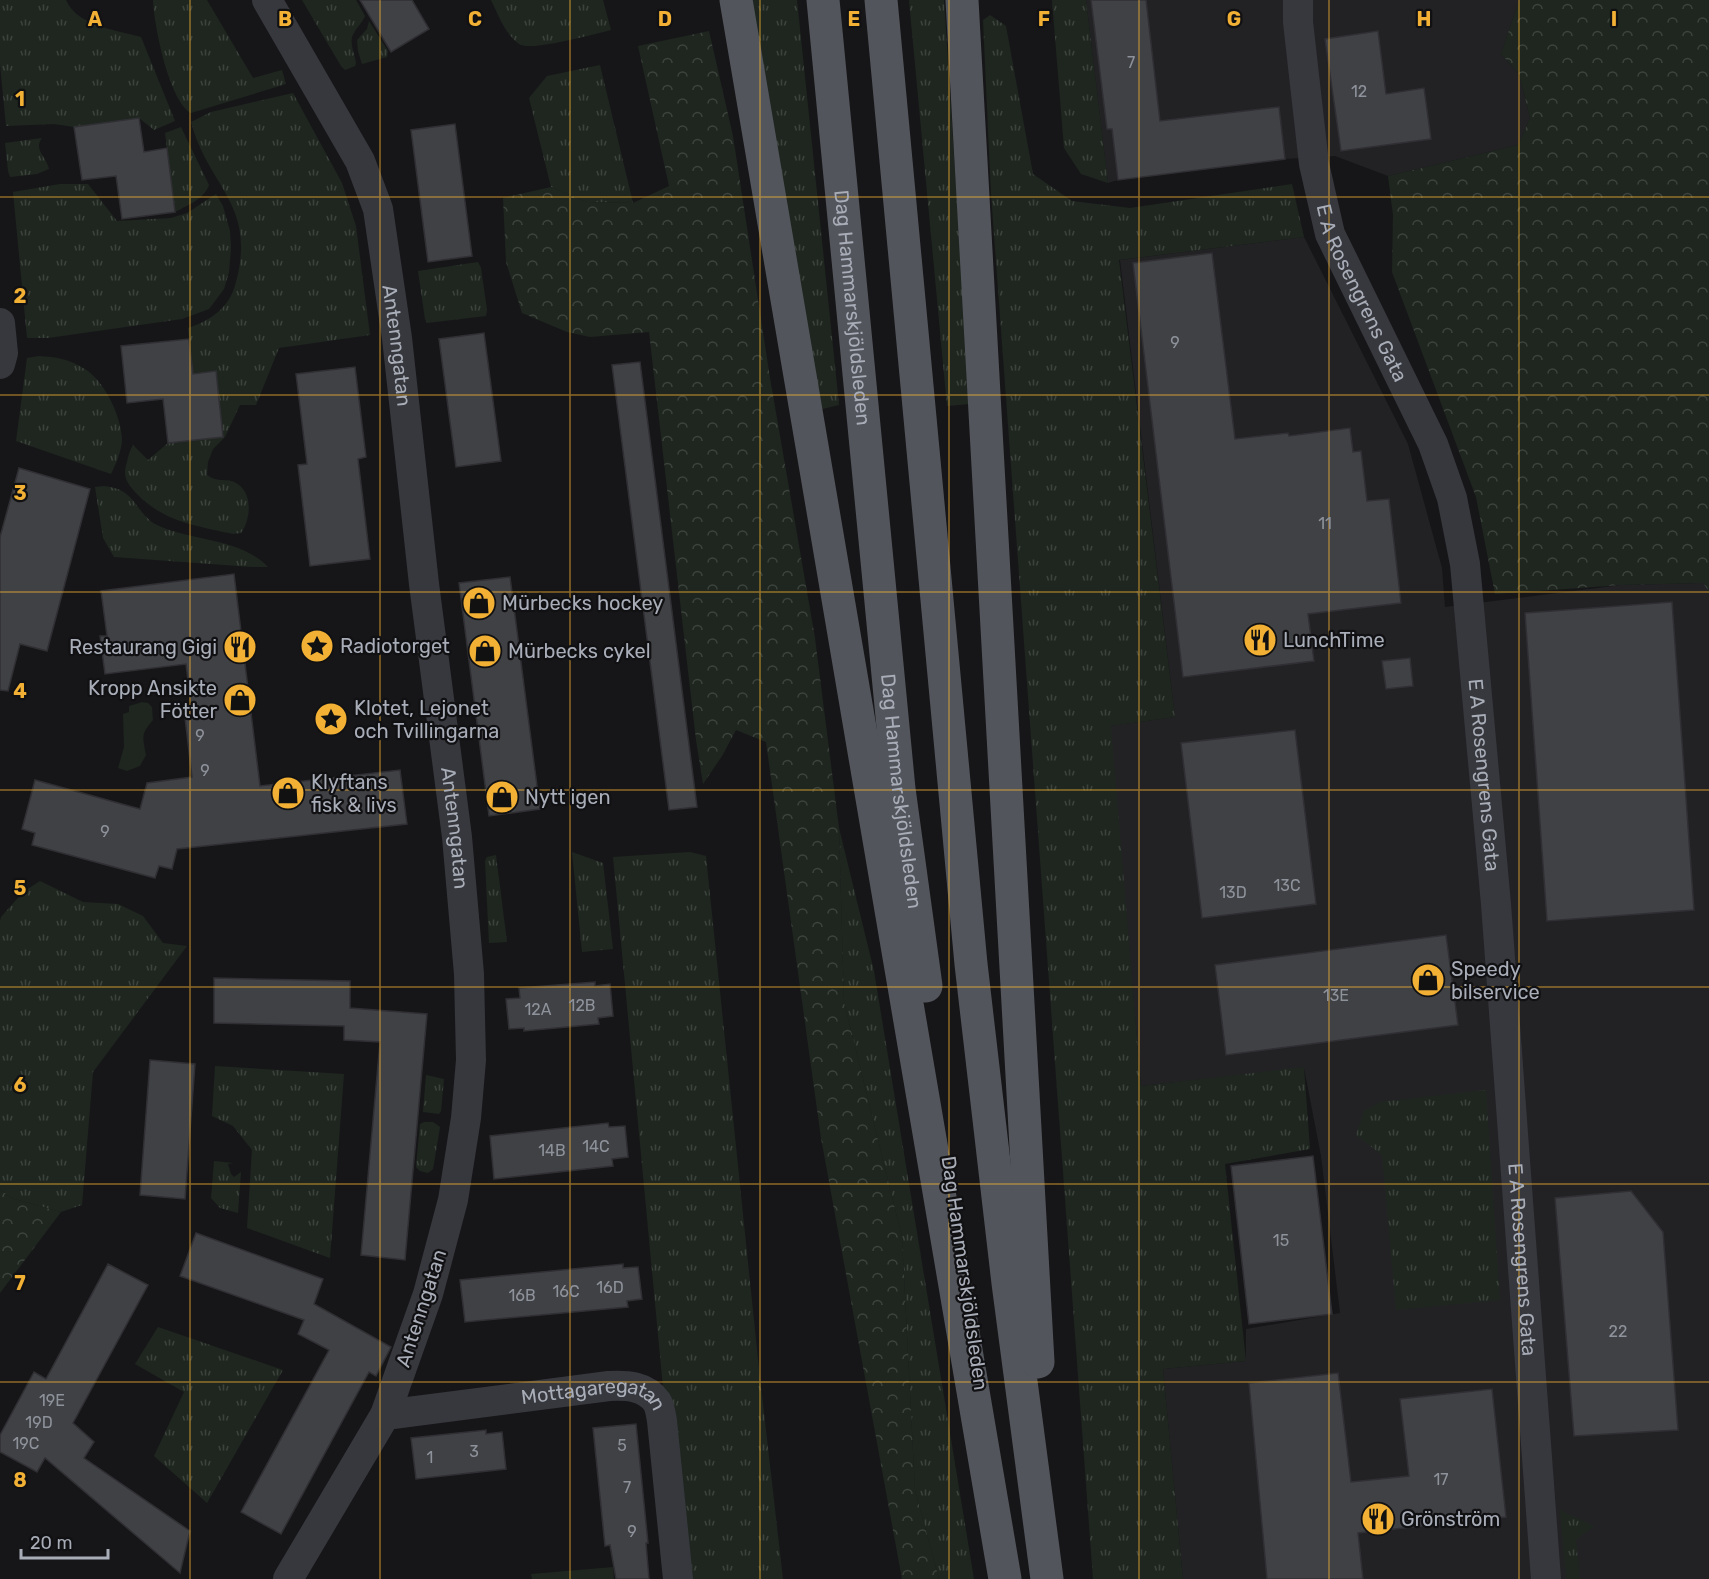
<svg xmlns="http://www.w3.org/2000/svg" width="1709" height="1579" font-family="Rubik,sans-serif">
	<defs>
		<pattern id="grass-tufts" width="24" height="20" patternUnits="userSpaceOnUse" patternTransform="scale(1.5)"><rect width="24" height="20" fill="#1e261f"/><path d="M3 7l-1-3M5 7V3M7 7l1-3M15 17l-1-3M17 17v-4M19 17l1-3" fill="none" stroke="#3c433d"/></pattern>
		<pattern id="forest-crowns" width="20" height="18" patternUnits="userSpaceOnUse" patternTransform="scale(1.5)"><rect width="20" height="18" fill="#1e261f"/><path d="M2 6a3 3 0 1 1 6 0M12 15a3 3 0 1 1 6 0" fill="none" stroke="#3c433d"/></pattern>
	</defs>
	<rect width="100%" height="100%" fill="#161618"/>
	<g fill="#222225">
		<polygon points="1086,0 1519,0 1501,54 1519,74 1530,118 1518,145 1388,176 1335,156 1285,159 1118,180 1108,183"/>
		<polygon points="1304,237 1408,444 1442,568 1445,607 1621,585 1703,583 1709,592 1709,1579 1183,1579 1163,1369 1246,1361 1246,1329 1340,1313 1321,1156 1304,1068 1141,1086 1110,726 1175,717 1120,260"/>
	</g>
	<g fill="url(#grass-tufts)">
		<path d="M0 0H66C77 26 116 30 141 37L175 121 154 130 139 118 74 127 54 124 6 126 0 64Z"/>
		<path d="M153 0H207L253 78 282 70 286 84 191 113C169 101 154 25 153 0Z"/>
		<path d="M302 0H356L365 16C362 23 357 27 354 33 348 41 355 54 356 63L355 66 345 70 341 66Z"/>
		<path d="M491 0H603L611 30C594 34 530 52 519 44 505 34 498 14 491 0Z"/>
		<polygon points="752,0 797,0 839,405 814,411"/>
		<polygon points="909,0 944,0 970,404 947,406"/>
		<polygon points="1052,0 1086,0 1108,183 1081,174 1064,148"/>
		<polygon points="990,15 1006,26 1033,174 1072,201 1130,208 1292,184 1304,237 1119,260 1175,717 1111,726 1141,1086 1304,1067 1310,1149 1225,1164 1246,1361 1163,1369 1183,1579 1093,1579 991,194 983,20"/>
		<polygon points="369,21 388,51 387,57 362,64 358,51 357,40 367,29"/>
		<polygon points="600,65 633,203 587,202 551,187 529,98 547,76"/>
		<path d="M293 93 342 183 356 226 370 335 279 348 256 405H240L225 437 213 449 208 462 207 475C218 483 226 478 234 482 254 491 251 519 241 533L233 534C197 526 164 522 137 494 127 483 122 477 127 462 128 456 130 450 133 445L148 460 168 443 222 437 215 371 193 374 188 328C212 320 230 307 236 282 257 204 208 187 191 122L211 112Z"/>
		<path d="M181 127 209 185C204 199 188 205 175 212L165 133Z"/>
		<path d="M42 138C33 150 47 157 49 169L37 174 10 177 8 171 5 143Z"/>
		<polygon points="60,184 88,184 117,221 171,218 187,213 216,194 223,206 230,231 231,248 229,272 224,289 209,309 182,319 48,338 27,338 13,192"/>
		<polygon points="478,262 481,268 487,310 486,316 427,323 425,319 418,271"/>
		<path d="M39 356C55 357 69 359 83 368 104 379 121 416 122 439 122 450 116 464 111 474L16 441 27 358Z"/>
		<path d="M104 486C110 487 117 488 122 491 135 498 141 516 155 524 191 542 239 537 268 567H252L114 557 103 538 95 487Z"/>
		<polygon points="839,828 874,971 974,1579 939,1579 915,1490 902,1237 844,1002"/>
		<polygon points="572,852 603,863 613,949 582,952"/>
		<polygon points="690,852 706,856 759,1369 783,1579 681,1579 613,857"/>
		<polygon points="496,855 507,942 489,943 485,861 487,857"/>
		<polygon points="40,881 83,902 118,904 143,916 163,943 187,946 93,1072 82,1205 61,1212 11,1198 0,1189 0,921 1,917 23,892"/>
		<polygon points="215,1066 344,1074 330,1258 247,1228 252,1150 233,1126 212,1116"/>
		<polygon points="426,1075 444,1079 441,1111 439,1114 423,1112"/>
		<polygon points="1486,1090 1500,1300 1396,1310 1382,1155 1356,1135 1364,1111 1380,1102"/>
		<polygon points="424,1122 433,1122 440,1127 433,1169 428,1173 420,1171 416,1167 420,1124"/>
		<polygon points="214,1161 233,1163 228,1164 231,1174 234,1177 241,1172 238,1213 220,1208 211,1198"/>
		<polygon points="158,1327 283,1370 207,1503 154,1456 184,1392 135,1364"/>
		<polygon points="1560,1510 1594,1526 1576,1540 1580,1579 1566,1579"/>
	</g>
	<g fill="url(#forest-crowns)">
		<polygon points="1519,0 1709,0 1709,592 1703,583 1621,585 1495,594 1476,497 1392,272 1393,215 1388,176 1518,145 1530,118 1519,74 1501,54"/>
		<polygon points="709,31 733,136 770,378 815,638 839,828 844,1002 902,1237 915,1490 939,1579 902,1579 821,1138 766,742 736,730 722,756 703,784 696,740 649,332 590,337 567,332 522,313 506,262 503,198 551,187 587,202 633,203 669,186 638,46"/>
		<polygon points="0,1189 11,1198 61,1212 0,1293"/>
	</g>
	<g fill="#1e261f">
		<path d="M142 702 148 703 152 707 153 720C140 735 143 737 146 755L140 766 127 771 118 768 124 747 123 714 129 712V706Z"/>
		<polygon points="613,1567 614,1579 532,1579 531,1574"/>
	</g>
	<g fill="#404145" stroke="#303034" stroke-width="1.5">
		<polygon points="360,0 412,0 429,29 391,52"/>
		<polygon points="1091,0 1146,0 1160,121 1279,107 1285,159 1118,180 1112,129 1107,129"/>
		<polygon points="1378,31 1386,94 1424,88 1431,139 1341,151 1325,39"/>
		<polygon points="139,118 144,152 167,148 175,212 122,219 116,176 82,180 74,127"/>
		<polygon points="455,124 472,256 428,262 411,130"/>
		<polygon points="1212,253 1235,439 1288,433 1289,436 1350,428 1353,452 1361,451 1367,501 1389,499 1401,603 1308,614 1314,661 1183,677 1133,263"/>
		<polygon points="484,333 501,461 456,467 439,339"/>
		<polygon points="189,339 193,374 216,371 223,437 168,443 163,399 127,403 121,346"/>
		<polygon points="640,362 697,807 669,810 612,365"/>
		<polygon points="355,367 366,457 358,459 370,559 310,566 298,465 307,464 296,374"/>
		<polygon points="19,468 90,489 47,651 20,644 8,691 0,690 0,537"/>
		<polygon points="234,574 260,786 400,770 407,824 177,849 172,869 159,866 155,878 32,845 35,833 22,829 35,780 140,809 147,783 192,777 184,709 191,704 186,664 105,674 100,636 107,636 101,591"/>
		<polygon points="510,577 540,809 489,816 459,583"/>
		<polygon points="1672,602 1694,910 1547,921 1525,613"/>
		<polygon points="1410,658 1413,686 1386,689 1382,661"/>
		<polygon points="1295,730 1316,904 1202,918 1181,743"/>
		<polygon points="1446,935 1458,1025 1226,1055 1215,965"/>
		<polygon points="214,978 350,981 350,1008 427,1014 405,1260 361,1255 380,1042 344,1040 344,1026 214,1023"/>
		<polygon points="595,982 595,986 610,984 613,1016 598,1018 599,1024 524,1031 524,1028 509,1029 506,999 520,998 519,988"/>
		<polygon points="150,1060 195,1064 185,1199 140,1195"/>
		<polygon points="608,1123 609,1127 625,1126 628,1157 612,1159 613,1166 494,1179 490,1136"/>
		<polygon points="1313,1156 1332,1314 1249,1324 1231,1166"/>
		<polygon points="1631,1191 1663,1232 1678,1430 1574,1436 1555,1198"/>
		<polygon points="196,1233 323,1279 314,1304 391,1347 376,1376 369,1372 281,1534 241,1512 329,1350 298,1334 304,1320 180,1276"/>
		<polygon points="108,1264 148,1285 73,1423 94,1442 84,1458 190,1531 180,1573 45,1458 37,1472 0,1452 0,1435 34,1372 46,1379"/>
		<polygon points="623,1264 623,1268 638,1267 642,1299 627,1301 628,1307 465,1322 460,1280"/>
		<polygon points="1338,1373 1351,1482 1409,1476 1400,1399 1492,1389 1506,1517 1358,1533 1363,1579 1267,1579 1249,1383"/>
		<polygon points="636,1424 648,1543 646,1543 649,1579 616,1579 610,1545 605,1546 593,1428"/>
		<polygon points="486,1430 486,1434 502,1432 506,1469 416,1479 411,1438"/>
	</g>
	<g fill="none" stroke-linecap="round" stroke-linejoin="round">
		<g stroke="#37383d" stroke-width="30">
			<path id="s1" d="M267 0 360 161 378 209 397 338 424 584 457 837 469 974 471 1060 466 1118 453 1200 428 1294 385 1415 288 1579"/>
			<path id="s2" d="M1298 0V22L1314 164 1330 234 1433 444 1452 498 1465 564 1496 904 1546 1579"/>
			<polyline points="0,323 3,353 0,364"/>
			<path id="s3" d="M385 1415 609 1386C627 1385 646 1386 657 1402 660 1407 661 1415 662 1421L678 1579"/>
		</g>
		<g stroke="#53555c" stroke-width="33">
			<polyline points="736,0 1005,1579"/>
			<path id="s4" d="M823 0 899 789 926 986"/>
			<polyline points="881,0 971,964 1008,1283 1047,1579"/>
			<polyline points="962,0 1038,1362"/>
		</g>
	</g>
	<path fill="none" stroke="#f2b134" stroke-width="1.5" stroke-opacity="0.55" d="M190 0V1579M380 0V1579M570 0V1579M760 0V1579M949 0V1579M1139 0V1579M1329 0V1579M1519 0V1579M0 197H1709M0 395H1709M0 592H1709M0 790H1709M0 987H1709M0 1184H1709M0 1382H1709"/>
	<defs>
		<g id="shop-disc" transform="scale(1.725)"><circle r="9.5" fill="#f2b134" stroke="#111113"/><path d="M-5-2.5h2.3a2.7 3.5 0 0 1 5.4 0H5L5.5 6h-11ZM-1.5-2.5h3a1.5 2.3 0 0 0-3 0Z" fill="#111"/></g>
		<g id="restaurant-disc" transform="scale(1.725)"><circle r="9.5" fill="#f2b134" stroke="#111113"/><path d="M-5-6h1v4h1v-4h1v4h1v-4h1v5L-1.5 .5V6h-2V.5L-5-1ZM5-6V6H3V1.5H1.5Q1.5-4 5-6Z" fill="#111"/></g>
		<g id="sight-disc" transform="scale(1.725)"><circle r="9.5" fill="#f2b134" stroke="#111113"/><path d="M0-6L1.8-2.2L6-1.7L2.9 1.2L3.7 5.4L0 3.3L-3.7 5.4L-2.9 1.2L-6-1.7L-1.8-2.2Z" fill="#111"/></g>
	</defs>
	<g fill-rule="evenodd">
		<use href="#shop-disc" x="479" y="603"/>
		<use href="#restaurant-disc" x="1260" y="640"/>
		<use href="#sight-disc" x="317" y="646"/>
		<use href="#restaurant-disc" x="240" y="647"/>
		<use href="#shop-disc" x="485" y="651"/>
		<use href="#shop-disc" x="240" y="700"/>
		<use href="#sight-disc" x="331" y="719"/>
		<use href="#shop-disc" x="288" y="793"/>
		<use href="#shop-disc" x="502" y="797"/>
		<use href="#shop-disc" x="1428" y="980"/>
		<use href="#restaurant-disc" x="1378" y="1519"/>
	</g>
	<g text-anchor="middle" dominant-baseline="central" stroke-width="4.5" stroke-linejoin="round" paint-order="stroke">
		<g font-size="16" fill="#8e929b">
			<text x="1131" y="62">7</text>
			<text x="1359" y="91">12</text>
			<text x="1175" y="342">9</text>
			<text x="1325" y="523">11</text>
			<text x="200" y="735">9</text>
			<text x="205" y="770">9</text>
			<text x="105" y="831">9</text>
			<text x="1287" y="885">13C</text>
			<text x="1233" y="892">13D</text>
			<text x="1336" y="995">13E</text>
			<text x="582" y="1005">12B</text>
			<text x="538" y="1009">12A</text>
			<text x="596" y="1146">14C</text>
			<text x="552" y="1150">14B</text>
			<text x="1281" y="1240">15</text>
			<text x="610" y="1287">16D</text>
			<text x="566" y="1291">16C</text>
			<text x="522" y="1295">16B</text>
			<text x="1618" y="1331">22</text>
			<text x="52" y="1400">19E</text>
			<text x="39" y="1422">19D</text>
			<text x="26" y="1443">19C</text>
			<text x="622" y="1445">5</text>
			<text x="474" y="1451">3</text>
			<text x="430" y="1457">1</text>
			<text x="1441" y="1479">17</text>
			<text x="627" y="1487">7</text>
			<text x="632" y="1531">9</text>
		</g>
		<g font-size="20" fill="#a8adb8" stroke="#111113">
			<text stroke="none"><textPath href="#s2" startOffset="303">E A Rosengrens Gata</textPath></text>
			<text stroke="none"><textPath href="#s4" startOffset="309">Dag Hammarskjöldsleden</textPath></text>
			<text stroke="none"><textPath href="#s1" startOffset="375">Antenngatan</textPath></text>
			<text stroke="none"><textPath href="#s2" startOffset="807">E A Rosengrens Gata</textPath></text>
			<text stroke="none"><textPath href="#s4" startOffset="795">Dag Hammarskjöldsleden</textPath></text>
			<text stroke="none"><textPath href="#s1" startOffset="861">Antenngatan</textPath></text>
			<text stroke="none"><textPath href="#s2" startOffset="1293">E A Rosengrens Gata</textPath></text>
			<text transform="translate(965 1273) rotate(82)">Dag Hammarskjöldsleden</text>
			<text transform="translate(421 1308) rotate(-72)">Antenngatan</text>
			<text stroke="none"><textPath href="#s3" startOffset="212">Mottagaregatan</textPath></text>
		</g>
		<g font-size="20" fill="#a8adb8" stroke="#111113" text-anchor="start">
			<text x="502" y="603">Mürbecks hockey</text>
			<text x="1283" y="640">LunchTime</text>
			<text x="340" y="646">Radiotorget</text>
			<text x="217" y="647" text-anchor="end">Restaurang Gigi</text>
			<text x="508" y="651">Mürbecks cykel</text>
			<text x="217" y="688" text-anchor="end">Kropp Ansikte<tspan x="217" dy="23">Fötter</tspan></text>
			<text x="354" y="708">Klotet, Lejonet<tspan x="354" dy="23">och Tvillingarna</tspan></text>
			<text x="311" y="782">Klyftans<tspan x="311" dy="23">fisk &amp; livs</tspan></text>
			<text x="525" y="797">Nytt igen</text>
			<text x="1451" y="969">Speedy<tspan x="1451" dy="23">bilservice</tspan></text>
			<text x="1401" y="1519">Grönström</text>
		</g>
	</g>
	<g font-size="20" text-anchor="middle" font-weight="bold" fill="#f2b134" stroke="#111113" stroke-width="4.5" stroke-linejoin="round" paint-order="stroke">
		<text x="95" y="26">A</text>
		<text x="285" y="26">B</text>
		<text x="475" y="26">C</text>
		<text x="665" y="26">D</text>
		<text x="854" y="26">E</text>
		<text x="1044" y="26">F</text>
		<text x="1234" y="26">G</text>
		<text x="1424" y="26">H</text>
		<text x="1614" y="26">I</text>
		<text x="20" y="106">1</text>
		<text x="20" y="303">2</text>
		<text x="20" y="500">3</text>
		<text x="20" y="698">4</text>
		<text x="20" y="895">5</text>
		<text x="20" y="1092">6</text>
		<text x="20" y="1290">7</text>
		<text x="20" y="1487">8</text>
	</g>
	<path d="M21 1549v9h87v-9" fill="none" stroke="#a8adb8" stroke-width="3"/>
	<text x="30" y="1549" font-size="18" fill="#a8adb8" stroke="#111113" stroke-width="4.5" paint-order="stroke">20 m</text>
</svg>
